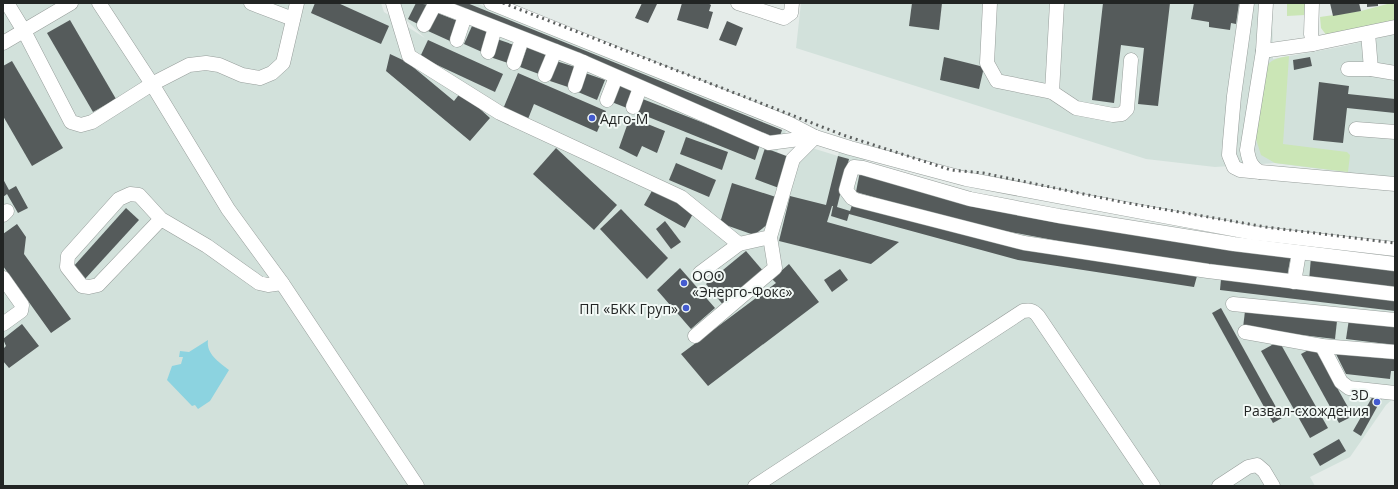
<svg xmlns="http://www.w3.org/2000/svg" width="1398" height="489" font-family="'Open Sans',sans-serif">
	<rect width="100%" height="100%" fill="#e5ece9"/>
	<g fill="#d2e1db">
		<polygon points="3,3 381,3 384,12 425,38 405,19 399,3 476,3 786,131 777,152 789,157 812,148 838,156 840,149 865,158 863,167 970,199 1395,264 1395,397 1386,405 1350,457 1310,477 1315,486 3,486"/>
		<polygon points="801,3 1272,3 1273,59 1340,47 1395,34 1395,179 1275,163 1215,167 1146,159 796,48"/>
	</g>
	<g fill="#cbe6b6">
		<polygon points="1287,3 1305,3 1305,15 1287,16"/>
		<polygon points="1391,3 1395,3 1395,23 1327,36 1321,28 1320,17 1361,11"/>
		<path d="M1289 56 1283 144 1347 152 1350 155 1348 172 1275 163 1261 155 1255 136 1265 69C1270 59 1278 58 1289 56Z"/>
	</g>
	<path fill="#8cd3e0" d="M208 340C206 354 219 362 229 370L210 401 198 409 195 405 192 406 167 380 172 366 181 364 183 357H179L180 351 189 352Z"/>
	<g fill="#555b5b">
		<polygon points="315,3 338,3 389,26 381,44 311,13"/>
		<polygon points="416,3 430,5 420,25 408,19"/>
		<polygon points="441,3 467,3 782,130 779,139"/>
		<polygon points="642,3 657,4 648,23 635,18"/>
		<polygon points="682,3 708,3 711,5 709,11 713,12 708,29 677,20"/>
		<polygon points="912,3 942,3 939,30 909,26"/>
		<polygon points="1103,3 1170,3 1158,106 1138,104 1144,48 1121,45 1114,103 1092,100"/>
		<polygon points="1194,3 1239,3 1236,24 1231,23 1230,30 1209,27 1209,22 1191,19"/>
		<polygon points="1330,3 1359,3 1361,11 1333,16"/>
		<polygon points="1367,3 1378,3 1378,6 1367,7"/>
		<polygon points="435,12 458,21 450,41 428,31"/>
		<polygon points="70,20 116,99 93,112 47,33"/>
		<polygon points="727,21 743,28 736,46 719,40"/>
		<polygon points="472,26 490,33 482,52 464,44"/>
		<polygon points="497,39 514,45 508,63 490,57"/>
		<polygon points="428,40 503,74 495,92 420,57"/>
		<polygon points="527,47 546,55 539,74 520,67"/>
		<polygon points="390,54 407,62 454,101 461,92 490,118 470,141 386,71"/>
		<polygon points="944,57 984,67 979,89 940,80"/>
		<polygon points="1310,57 1312,66 1294,70 1293,60"/>
		<polygon points="12,61 63,148 32,166 3,116 3,66"/>
		<polygon points="556,61 575,67 568,87 550,81"/>
		<polygon points="518,73 606,111 597,132 534,104 528,119 503,109"/>
		<polygon points="585,73 605,80 597,100 578,92"/>
		<polygon points="1319,82 1349,86 1348,94 1395,99 1395,113 1347,108 1343,143 1313,140"/>
		<polygon points="616,83 634,91 627,108 609,101"/>
		<polygon points="640,98 760,145 755,160 636,112"/>
		<polygon points="630,117 665,131 657,153 642,146 637,157 619,148"/>
		<polygon points="686,137 728,152 722,170 680,154"/>
		<polygon points="556,148 617,205 594,230 533,174"/>
		<polygon points="765,148 789,157 779,188 755,179"/>
		<polygon points="838,156 849,159 837,207 850,211 853,202 1022,249 1197,276 1194,287 1018,260 849,214 847,221 831,216 833,206 832,206 827,222 899,242 871,264 779,241 790,196 826,205"/>
		<polygon points="676,163 716,180 709,197 669,180"/>
		<polygon points="860,171 1291,255 1287,277 1069,243 963,223 856,192"/>
		<polygon points="3,179 9,190 16,186 28,208 18,213 7,194 3,197"/>
		<polygon points="732,183 776,197 768,224 754,235 720,223"/>
		<polygon points="653,189 694,212 685,228 644,205"/>
		<polygon points="126,208 139,220 85,279 73,267"/>
		<polygon points="621,209 668,258 647,279 600,229"/>
		<polygon points="665,221 681,242 671,249 656,229"/>
		<polygon points="17,224 26,237 24,254 71,319 51,333 3,266 3,234"/>
		<polygon points="746,251 764,272 724,306 706,284"/>
		<polygon points="1311,257 1395,267 1395,289 1309,281"/>
		<polygon points="789,264 819,302 708,386 681,354 776,283 772,279"/>
		<polygon points="680,268 715,308 691,329 657,290"/>
		<polygon points="840,269 848,280 832,292 824,280"/>
		<polygon points="1221,279 1395,300 1395,311 1220,290"/>
		<polygon points="1221,308 1282,418 1273,423 1212,313"/>
		<polygon points="1245,311 1337,321 1335,339 1243,328"/>
		<polygon points="1349,319 1395,325 1395,345 1346,339"/>
		<polygon points="22,324 39,346 9,368 3,361 3,349 6,346 3,339"/>
		<polygon points="1279,341 1328,428 1310,438 1261,351"/>
		<polygon points="1314,347 1353,416 1339,423 1301,354"/>
		<polygon points="1334,350 1395,356 1395,371 1391,371 1390,379 1346,374"/>
		<polygon points="1374,394 1382,398 1361,436 1353,431"/>
		<polygon points="1339,439 1346,451 1320,466 1313,454"/>
	</g>
	<g fill="none" stroke-linecap="round" stroke-linejoin="round">
		<g stroke="#979e9b" stroke-width="15">
			<g id="minor">
				<polyline points="7,3 24,31 71,122 81,125 92,122 152,84 189,65 206,63 219,65 242,75 260,78 272,73 283,63 297,3"/>
				<polyline points="99,3 152,84 228,209 282,283 417,486"/>
				<polyline points="251,3 293,19"/>
				<polyline points="393,3 409,56 500,113 681,197 739,244"/>
				<polyline points="491,3 788,123 815,137 850,148 966,179 1254,233 1395,249"/>
				<polyline points="738,3 784,18 791,13 792,3"/>
				<polyline points="990,3 987,63 997,81 1052,92 1076,108 1113,115 1122,114 1127,109 1131,60"/>
				<polyline points="1247,3 1234,96 1230,141 1229,155 1234,167 1240,170 1260,172"/>
				<path d="M1266 3 1263 51 1247 150C1249 161 1251 167 1260 172L1395 184"/>
				<polyline points="1312,3 1311,34 1313,44"/>
				<polyline points="424,25 435,4 576,59 769,143 815,137"/>
				<polyline points="1368,33 1371,69"/>
				<polyline points="457,40 465,16"/>
				<polyline points="3,43 71,3"/>
				<polyline points="1263,51 1313,44 1395,27"/>
				<polyline points="488,52 495,28"/>
				<polyline points="514,63 522,39"/>
				<polyline points="1348,69 1371,69 1395,73"/>
				<polyline points="545,75 555,51"/>
				<polyline points="575,86 583,62"/>
				<polyline points="1052,92 1057,3"/>
				<polyline points="607,100 616,77"/>
				<polyline points="633,107 640,88"/>
				<polyline points="1356,129 1395,132"/>
				<polyline points="3,215 7,211"/>
				<polyline points="161,219 98,285 89,287 82,286 67,267 68,256 119,199 130,194 139,195 161,219 207,246 259,283 268,285 282,283"/>
				<polyline points="1395,264 1234,244 1059,216 970,199 863,168 854,167 851,172 846,190 852,198 856,200 1024,243 1208,271 1395,294"/>
				<polyline points="700,273 739,244 770,237 793,159 815,137"/>
				<polyline points="3,278 22,305 21,311 3,324"/>
				<polyline points="1294,282 1299,253"/>
				<polyline points="1233,304 1395,320"/>
				<polyline points="1245,332 1322,346 1395,352"/>
				<polyline points="695,336 775,268 770,237"/>
				<polyline points="1322,346 1341,382 1349,388 1395,393"/>
				<path d="M755 486 1023 311C1030 310 1033 310 1038 316L1153 486"/>
				<polyline points="1219,486 1248,467 1257,465 1264,471 1273,486"/>
			</g>
		</g>
		<use href="#minor" stroke="#fff" stroke-width="14"/>
		<polyline stroke="#5c605f" stroke-width="3" stroke-dasharray="2 4" stroke-linecap="butt" points="503,3 843,135 951,170 983,173 1122,202 1266,227 1395,243"/>
	</g>
	<g fill="#445bcf" stroke="#f2f9f6" stroke-width="1.5">
		<circle cx="592" cy="118" r="4"/>
		<circle cx="684" cy="283" r="4"/>
		<circle cx="686" cy="308" r="4"/>
		<circle cx="1377" cy="402" r="4"/>
	</g>
	<g text-anchor="middle" dominant-baseline="central" stroke-width="4" stroke-linejoin="round" paint-order="stroke">
		<g font-size="14" fill="#222524" stroke="#f2f9f6" text-anchor="start">
			<text x="600" y="118">Адго-М</text>
			<text x="692" y="275">ООО<tspan x="692" dy="16">«Энерго-Фокс»</tspan></text>
			<text x="678" y="308" text-anchor="end">ПП «БКК Груп»</text>
			<text x="1369" y="394" text-anchor="end">3D<tspan x="1369" dy="16">Развал-схождения</tspan></text>
		</g>
	</g>
	<rect width="1398" height="489" fill="none" stroke="#222524" stroke-width="8"/>
</svg>
